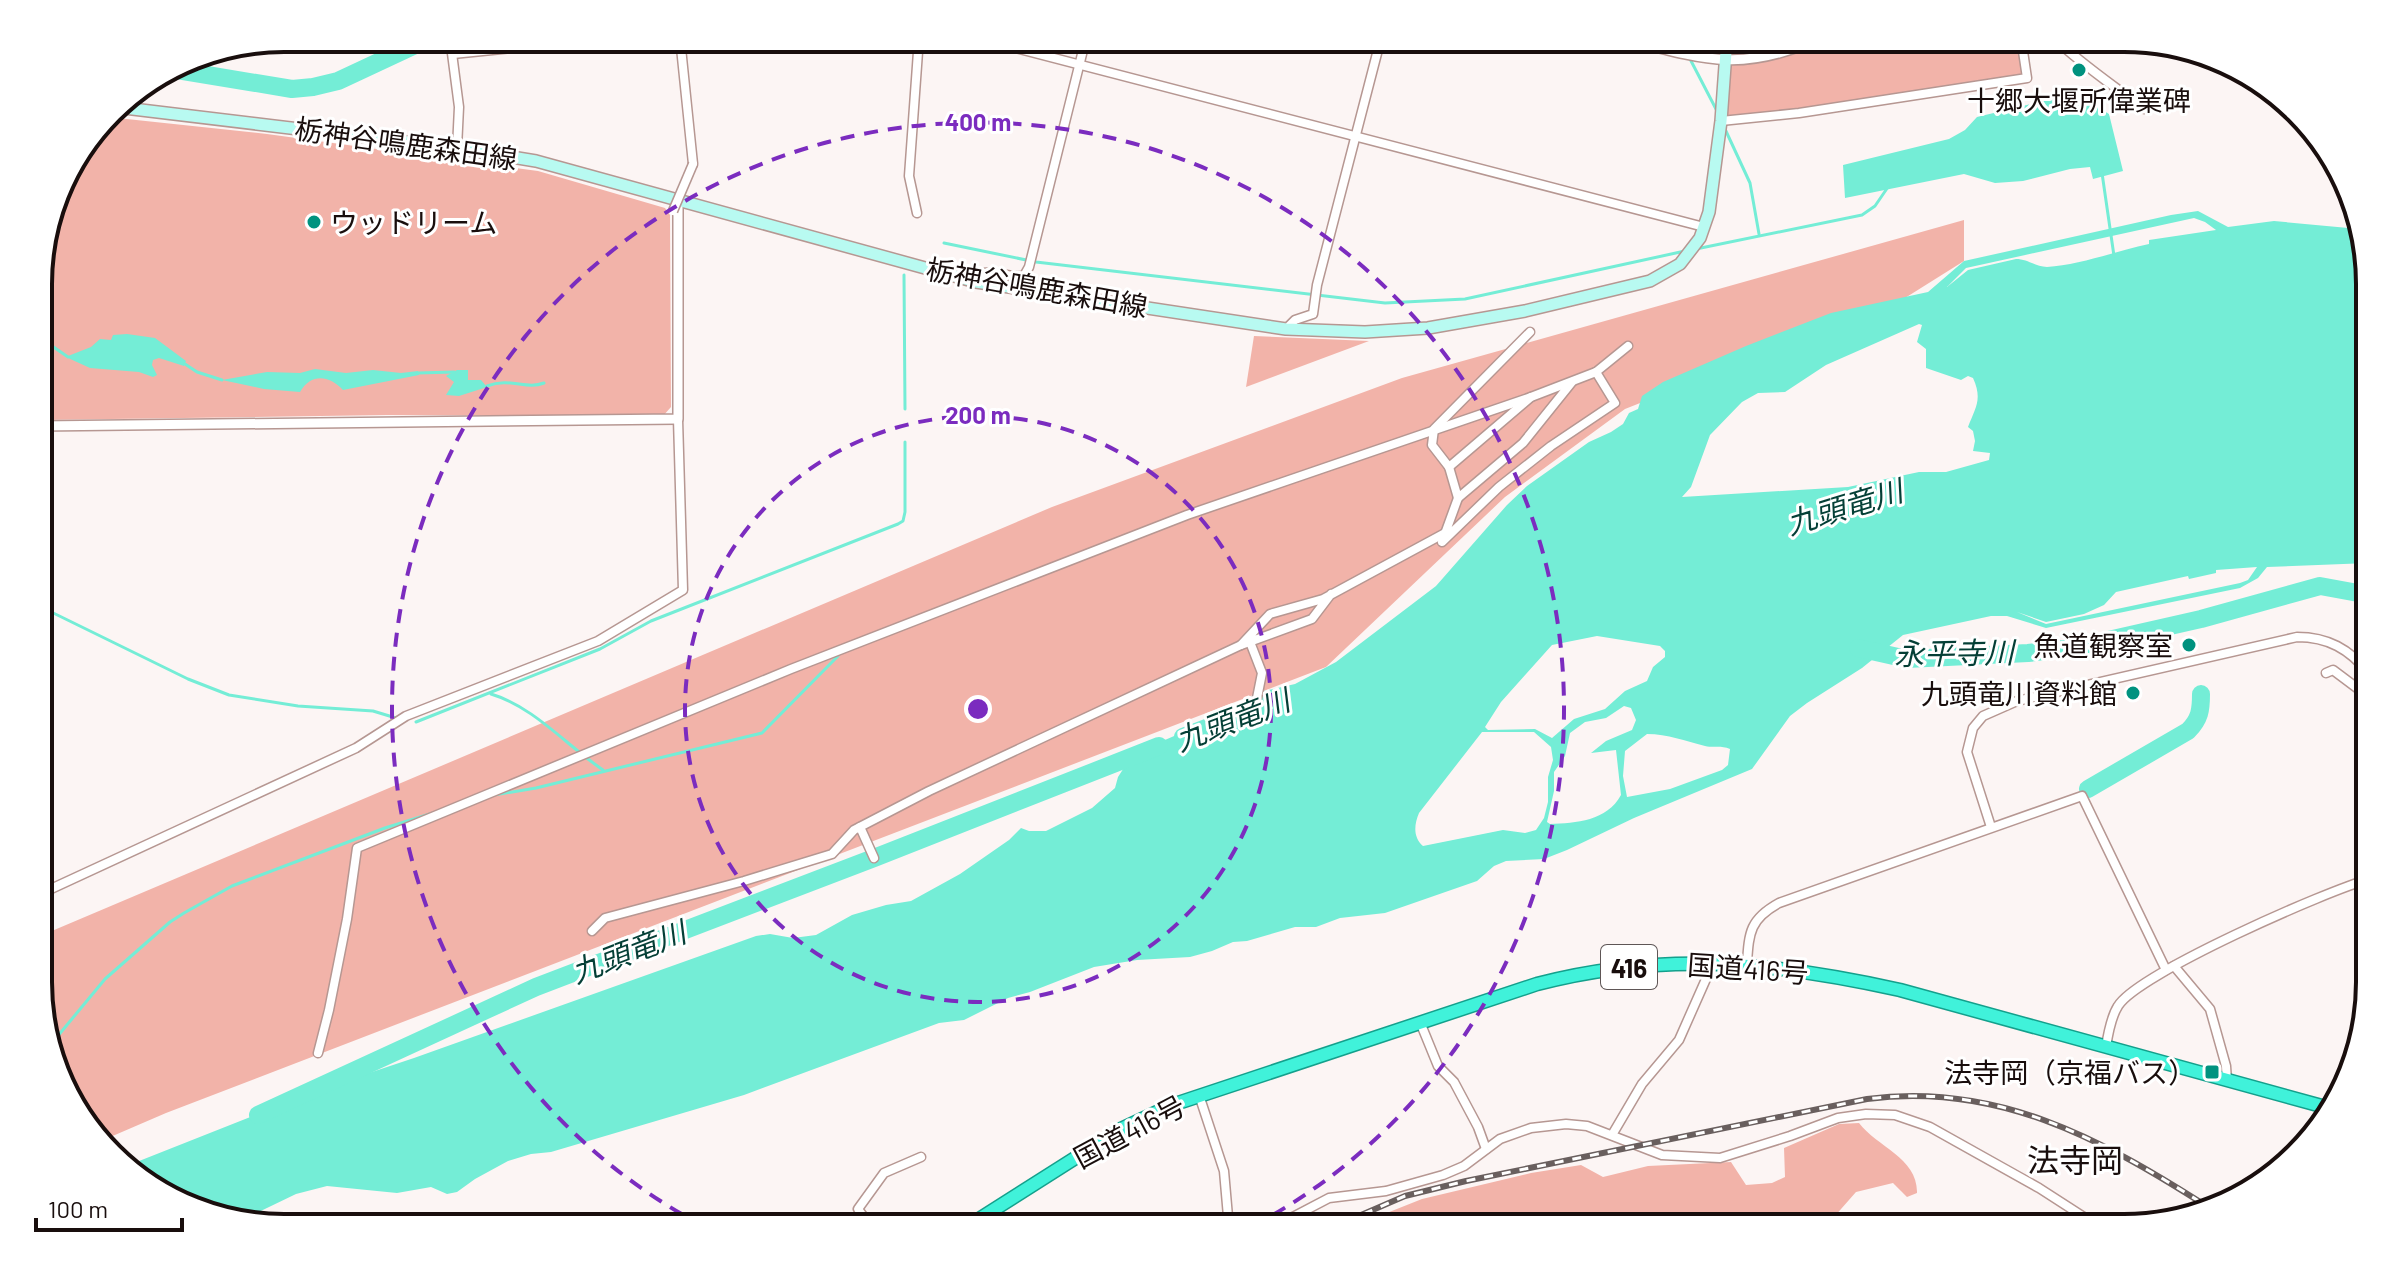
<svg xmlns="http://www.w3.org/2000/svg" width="2408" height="1266" font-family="Barlow,'Noto Sans JP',sans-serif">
	<rect width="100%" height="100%" fill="#fcf5f4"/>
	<g fill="#f2b3a9">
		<polygon points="1819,38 2021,38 2027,78 1721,121 1725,62 1761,59"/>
		<polygon points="108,117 267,134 538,171 665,208 670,215 671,407 663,416 387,415 39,420 39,268 64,175"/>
		<polygon points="1964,220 1964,261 1905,298 1625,409 1505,497 1326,667 166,1113 101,1141 89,1131 40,1014 40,936 1052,507 1402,378"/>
		<polygon points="1254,336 1369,341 1246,387"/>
		<path d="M1859 1123C1877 1147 1918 1158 1917 1193L1907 1197 1893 1183 1856 1192 1834 1217 1839 1228H1349L1422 1199 1531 1173 1581 1165 1603 1177 1648 1166 1731 1162 1746 1185 1772 1183 1785 1177 1784 1148 1839 1124Z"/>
	</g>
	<g fill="#74edd6" fill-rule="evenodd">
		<path d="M2051 99C2074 99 2090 101 2109 114L2123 171 2093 179 2090 167 2070 169 2023 181 1995 183 1964 174 1845 198 1843 165 1949 139 1965 130 1977 117Z"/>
		<path d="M2198 211 2228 227 2274 221 2359 229 2368 253 2369 563 2267 567 2258 578 2240 588 2046 628 2007 616H1991L1903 635 1862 668 1807 703 1790 716 1752 769 1634 818 1567 850 1544 859 1506 861 1494 866 1477 881 1385 913 1340 918 1316 927H1295L1247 941 1233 942 1212 951 1190 957 1137 960 1094 967 1030 992 1008 998 964 1020 939 1023 744 1095 551 1152 531 1154 508 1161 475 1179 457 1192 447 1194 431 1187 397 1193 327 1186 296 1194 244 1219 175 1202 129 1165 321 1089 414 1058 756 936 770 934 793 938 816 935 852 915 886 905 911 901 960 874 1009 840 1021 828 1029 831H1046L1092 808 1115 788 1118 777 1129 760 1144 749 1195 727 1207 729 1227 725 1240 717 1264 691 1295 684 1336 662 1436 586 1507 505 1527 486 1589 442 1611 432 1623 424 1629 413 1638 409 1642 396 1663 382 1746 346 1831 313 1928 292 1964 261 2171 215ZM2194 218 2205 222 2216 230 2149 240V244C2117 251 2079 265 2047 267 2036 267 2028 259 2016 259L1968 270 1947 287 1966 268ZM1919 324 1922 325 1917 342 1926 349V368L1961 380 1968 376 1973 378C1983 400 1975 408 1968 427L1973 431 1975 441 1973 451 1990 453 1989 460 1946 472H1919L1848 487 1682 497 1691 487 1710 435 1742 402 1758 393 1785 392 1826 365ZM2257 567 2248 580 2240 583 2046 624 2017 612 2046 622 2084 614 2104 605 2116 592 2188 576 2189 579 2216 573V570ZM1597 636 1660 646 1665 651V657L1653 667 1647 681 1625 691 1605 709 1574 719 1552 738 1535 729 1488 730 1485 727 1501 702 1552 645ZM1624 706 1631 708 1636 720 1632 730 1606 741 1591 753 1616 750 1621 795C1607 821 1576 823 1550 824L1547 822 1554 791V772L1565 756 1570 733 1585 722 1606 718ZM1482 732H1534L1551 747 1553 760 1548 777V802L1544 818 1536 830 1525 833 1503 830 1423 846C1413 837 1414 825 1419 813ZM1647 734C1668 734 1685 741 1705 746 1714 748 1721 745 1730 749L1728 765 1722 770 1670 789 1627 797 1623 776 1625 751Z"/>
		<polygon points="127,334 155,338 186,361 184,366 159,358 153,360 152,365 157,375 153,377 139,372 90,368 68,358 68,356 91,347 100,339 111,340 113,335"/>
		<path d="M315 369 346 373 373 370 401 373 418 371 419 375 343 390C329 375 311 373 300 392L264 389 222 380 267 372 300 373Z"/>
		<polygon points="457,370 468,370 468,380 481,380 487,387 459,396 446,395 454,382 446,376"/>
	</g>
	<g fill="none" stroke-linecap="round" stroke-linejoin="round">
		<g stroke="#74edd6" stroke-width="3">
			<polyline points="1679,38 1686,50"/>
			<polyline points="1689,57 1717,111"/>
			<polyline points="1725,129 1750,183 1759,234"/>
			<polyline points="2102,173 2114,256"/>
			<polyline points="944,243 1036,262 1385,303 1465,299 1685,251"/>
			<polyline points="1696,249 1862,215 1875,206 1888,187"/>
			<polyline points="904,275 905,409"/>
			<polyline points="39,337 68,357"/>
			<polyline points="185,364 197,372 222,380"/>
			<polyline points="418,373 454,372"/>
			<path d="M487 386C510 377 526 390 544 383"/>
			<polyline points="39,606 188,679 229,695 298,706 373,711 396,718"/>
			<path d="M491 694C534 707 566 745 603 770"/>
			<polyline points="416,722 600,649 651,621 898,524 903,521 905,512 905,442"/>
			<polyline points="494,795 536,788 762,733 838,656"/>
			<polyline points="52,1043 105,979 170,922 184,913 232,886 385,828 433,813"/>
			<polyline points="861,1228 862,1227"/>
		</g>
		<g stroke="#74edd6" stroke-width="18">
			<polyline points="171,69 292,89 313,87 338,81 430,38"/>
			<polyline points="1858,648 1907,659 2028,653 2073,648 2201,619 2320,586 2369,595"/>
			<polyline points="1183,737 1264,706"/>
			<path d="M2088 789 2188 731C2200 719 2201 710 2201 694"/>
			<polyline points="258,1115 536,987 874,858 1159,746"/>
		</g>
		<g stroke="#b69792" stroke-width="11">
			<g id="minor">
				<polyline points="450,38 459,107 457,148"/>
				<polyline points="680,38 693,164"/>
				<polyline points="977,38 1704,227"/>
				<path d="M2054 38C2082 65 2113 85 2144 109"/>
				<polyline points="453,54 610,38"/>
				<polyline points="1721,121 1799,113 2027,78 2021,38"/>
				<polyline points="917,213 909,176 919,38"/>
				<path d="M976 282 983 273C997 271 1010 278 1024 276L1029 267 1086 38"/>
				<polyline points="1286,329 1295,320 1313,314 1317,285 1381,38"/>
				<polyline points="1530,332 1434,429 1432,445 1449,467 1531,397 1596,372 1628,346"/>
				<polyline points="1449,467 1458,498 1523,443 1572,382"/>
				<polyline points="1458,498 1442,542 1499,487 1551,446 1615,403 1596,372"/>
				<polyline points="1331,594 1312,619 1241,645 1270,614 1323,599 1445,533"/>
				<polyline points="1250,642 1262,673 1257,698"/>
				<polyline points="2326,673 2333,670 2369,697"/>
				<polyline points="860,827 874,858"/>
				<path d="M1991 827 1967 752 1973 728 1983 716 2017 701 2297 637C2328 637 2349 649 2369 673"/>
				<polyline points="40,894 356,748 406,716 598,641 683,590 678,419"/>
				<polyline points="592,931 605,918 744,881 832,854 854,830 929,791 1241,645"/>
				<path d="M1747 963C1749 932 1750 919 1779 903L2082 796 2166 970"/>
				<polyline points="2174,966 2210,1009 2226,1066 2227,1081"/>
				<polyline points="2361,1019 2363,962 2370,921"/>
				<polyline points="1420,1022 1438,1066 1454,1082 1478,1127 1486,1149"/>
				<path d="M2106 1047C2108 1034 2111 1017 2118 1006 2137 974 2328 890 2370 879"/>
				<polyline points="318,1053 329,1010 347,919 357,848 791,669 1187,515 1531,397"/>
				<polyline points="1199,1095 1224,1171 1229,1228"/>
				<polyline points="1612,1135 1642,1084 1679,1040 1710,970 1709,962"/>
				<polyline points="843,1228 863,1217"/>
				<polyline points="872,1228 858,1209 884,1173 921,1157"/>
				<polyline points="1272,1228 1329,1198 1386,1191 1443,1175 1464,1166 1500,1139 1531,1128 1566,1124 1587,1126 1662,1155 1720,1158 1790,1136 1838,1118 1866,1114 1895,1115 1930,1127 2039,1188 2101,1228"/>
			</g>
		</g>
		<g stroke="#b69792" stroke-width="12">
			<g id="tertiary">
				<path d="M1623 38C1701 59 1742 74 1819 38"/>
				<polyline points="39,426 678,419 678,200"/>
			</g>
		</g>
		<g stroke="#b69792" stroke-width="14">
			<polyline id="secondary" points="116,107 457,148 536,161 976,282 1286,329 1365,332 1428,328 1525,311 1650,281 1680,264 1700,238 1709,212 1721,121 1727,38"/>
		</g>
		<g stroke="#14a08c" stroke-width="15">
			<path id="trunk" d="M965 1228 1121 1129 1172 1105 1537 984C1664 951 1774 962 1900 990L2329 1108"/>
		</g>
		<use href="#minor" stroke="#fff" stroke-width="8"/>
		<use href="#tertiary" stroke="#fff" stroke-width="9"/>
		<use href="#secondary" stroke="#b8faf1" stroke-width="11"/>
		<use href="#trunk" stroke="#40f2da" stroke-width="12"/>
		<g stroke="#695f5e" stroke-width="6">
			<path id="rail" d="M1331 1228 1405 1196 1466 1181 1867 1099C1996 1082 2100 1138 2205 1205"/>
		</g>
		<use href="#rail" stroke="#fff" stroke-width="3" stroke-dasharray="9" stroke-linecap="butt"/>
		<g stroke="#b69792" stroke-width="11" stroke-linecap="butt">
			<polyline id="minor-bridge" points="673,211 693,164"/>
		</g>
		<use href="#minor-bridge" stroke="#fff" stroke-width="8"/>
	</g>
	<g fill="none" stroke="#7b2cbf" stroke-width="4" stroke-dasharray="14 10">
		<circle cx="978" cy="709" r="293"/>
		<path d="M703 1226A586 586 0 1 1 1253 1226"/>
	</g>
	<g fill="#00927f" stroke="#fff" stroke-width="3">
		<circle cx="2079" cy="70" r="8"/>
		<circle cx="314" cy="222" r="8"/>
		<circle cx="2189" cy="645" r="8"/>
		<circle cx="2133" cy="693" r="8"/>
		<rect x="2204" y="1064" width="16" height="16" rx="4"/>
	</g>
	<g text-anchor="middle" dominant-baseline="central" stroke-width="6" stroke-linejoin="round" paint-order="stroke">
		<rect fill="#fff" stroke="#5e5656" stroke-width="2" x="1601" y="945" width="56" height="44" rx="6"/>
		<g font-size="26" font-weight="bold" fill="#190e0d">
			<text x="1629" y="967">416</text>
		</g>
		<g font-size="28" fill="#190e0d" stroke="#fff" text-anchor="end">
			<text x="2079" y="100" text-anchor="middle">十郷大堰所偉業碑</text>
			<text x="330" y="222" text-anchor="start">ウッドリーム</text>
			<text x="2173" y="645">魚道観察室</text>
			<text x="2117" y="693">九頭竜川資料館</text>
			<text x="2196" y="1072">法寺岡（京福バス）</text>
		</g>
		<g font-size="28" fill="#190e0d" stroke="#fff">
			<text transform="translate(406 143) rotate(8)">栃神谷鳴鹿森田線</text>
			<text transform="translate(1037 287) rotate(10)">栃神谷鳴鹿森田線</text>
			<text transform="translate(1748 968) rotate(4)">国道416号</text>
			<text transform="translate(1129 1131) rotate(-28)">国道416号</text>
		</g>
		<g font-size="30" font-style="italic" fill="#043f36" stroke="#fff">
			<text transform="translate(1844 506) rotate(-17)">九頭竜川</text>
			<text transform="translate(1954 652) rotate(-1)">永平寺川</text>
			<text transform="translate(1232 719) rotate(-21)">九頭竜川</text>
			<text transform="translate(628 951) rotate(-21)">九頭竜川</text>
		</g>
		<g font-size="32" fill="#190e0d" stroke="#fff">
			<text x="2075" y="1159">法寺岡</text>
		</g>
	</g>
	<path d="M0 0H2408V1266H0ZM284 52H2124A232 232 0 0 1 2356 284V982A232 232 0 0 1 2124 1214H284A232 232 0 0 1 52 982V284A232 232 0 0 1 284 52Z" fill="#fff" fill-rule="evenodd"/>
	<path fill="none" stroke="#190e0d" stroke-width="4" d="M284 52H2124A232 232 0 0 1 2356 284V982A232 232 0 0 1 2124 1214H284A232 232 0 0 1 52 982V284A232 232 0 0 1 284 52Z"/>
	<circle cx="978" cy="709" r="12" fill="#7b2cbf" stroke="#fff" stroke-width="4"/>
	<g font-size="24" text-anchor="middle" font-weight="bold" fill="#7b2cbf" stroke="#fff" stroke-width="6" stroke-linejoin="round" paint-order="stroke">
		<text x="978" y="131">400 m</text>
		<text x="978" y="424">200 m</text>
	</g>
	<path d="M36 1218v12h146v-12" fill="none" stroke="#190e0d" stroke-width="4"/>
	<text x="48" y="1218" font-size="24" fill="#190e0d" stroke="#ffffff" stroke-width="6" paint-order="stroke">100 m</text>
</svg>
